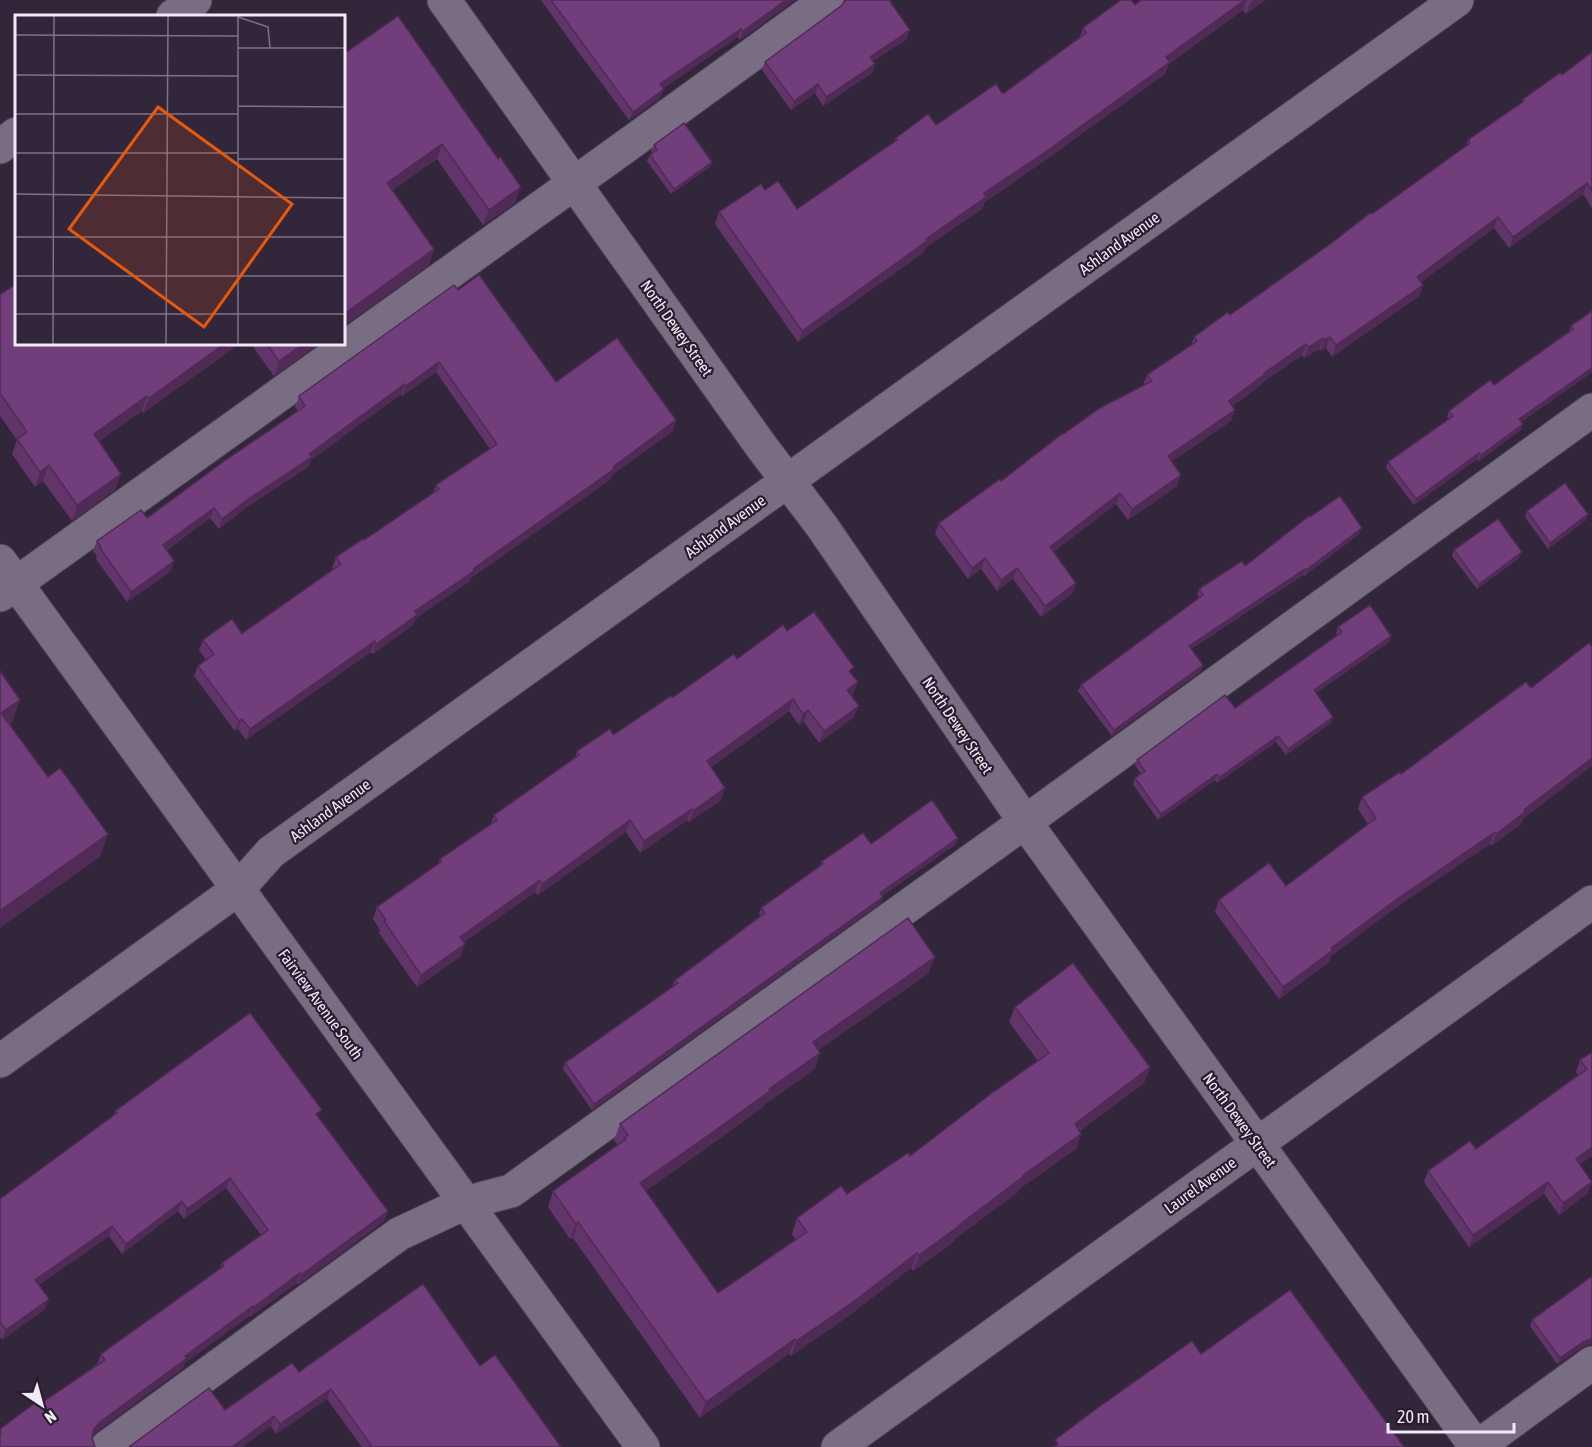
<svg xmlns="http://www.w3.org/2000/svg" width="1592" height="1447" font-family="'Asap Condensed',sans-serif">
	<rect width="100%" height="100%" fill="#32263a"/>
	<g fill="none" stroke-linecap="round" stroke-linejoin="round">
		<g stroke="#4d4354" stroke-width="35">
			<g id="minor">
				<polyline points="444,0 761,446 821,525 1025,822 1476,1447"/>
				<polyline points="173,16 195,0"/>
				<polyline points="0,147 16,134"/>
				<polyline points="0,561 643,1447"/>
				<polyline points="0,595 622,149 827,0"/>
				<polyline points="0,1061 238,889 271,852 1457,0"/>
				<polyline points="107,1447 399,1234 465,1203 511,1191 1025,822 1592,410"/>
				<polyline points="838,1447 1592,902"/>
				<polyline points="1477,1447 1592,1363"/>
			</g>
		</g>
		<use href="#minor" stroke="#796d83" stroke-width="33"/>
	</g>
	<g fill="#61356a">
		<polygon points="541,0 795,0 740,40 738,37 663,88 660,98 629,120 571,42"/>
		<polygon points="845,0 889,0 907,39 873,61 875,64 872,73 823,106 815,93 791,110 762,70 765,62 841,6"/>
		<polygon points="1141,0 1266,0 1246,14 1243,10 1169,64 1165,74 1037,166 985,202 982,209 925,248 923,253 798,342 715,224 719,212 765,190 797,209 894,142 896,138 936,125 1004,93 1079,39 1083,28 1135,5"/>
		<polygon points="1592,52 1592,208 1583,194 1509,248 1494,228 1421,282 1423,285 1419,296 1332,357 1326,348 1320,351 1319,349 1304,358 1302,355 1262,383 1261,385 1232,406 1235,410 1231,421 1172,461 1177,486 1128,520 1116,504 1053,552 1076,583 1072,594 1041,617 1013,579 997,591 981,569 968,579 935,534 939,523 1001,481 1062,435 1143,385 1147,375 1191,345 1194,337 1230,315 1372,214 1466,146 1468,140 1521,103 1523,99 1562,75"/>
		<polygon points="344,54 515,203 483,225 437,159 392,190 434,249 429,265 344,326"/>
		<polygon points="654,145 712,162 710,167 671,194 647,161 650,155 653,153 651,151"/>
		<polygon points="458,290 556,382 676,420 673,431 612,475 611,479 471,578 470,581 416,618 413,625 373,654 371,652 246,740 238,729 235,731 194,676 198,666 206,660 199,650 203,640 242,634 333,569 332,568 336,557 364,540 433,493 436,485 490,449 436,372 402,396 401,394 311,460 308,467 247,507 219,529 210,518 167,550 171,571 127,602 96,559 97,556 93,551 97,541 147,518 298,411 295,407 299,396"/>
		<polygon points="0,295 239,344 143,413 142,411 99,441 116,489 72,521 43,481 35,487 12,454 17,440 0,416"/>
		<polygon points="1592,311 1592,372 1521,422 1523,424 1521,430 1479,461 1477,459 1414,505 1386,468 1388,462 1449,419 1447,417 1449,411 1494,385 1569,331 1571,326"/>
		<polygon points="251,344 319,344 274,376"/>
		<polygon points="1527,511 1588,514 1586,520 1548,549 1525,517"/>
		<polygon points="1310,517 1362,528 1359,534 1304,576 1303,575 1191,649 1201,671 1112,736 1078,691 1081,685 1199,598 1197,595 1199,589 1245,566"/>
		<polygon points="1454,550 1519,558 1477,589 1452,556"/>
		<polygon points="1338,627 1391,636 1389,642 1316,693 1331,723 1286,755 1276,742 1217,783 1215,780 1158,820 1133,784 1135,778 1141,774 1135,765 1137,760 1235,708 1337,635 1336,633"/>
		<polygon points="787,631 852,674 853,694 851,695 854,717 819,743 804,722 799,725 789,711 711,767 721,800 689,822 687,820 640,853 626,832 538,895 535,892 464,942 461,956 417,987 379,933 380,930 373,919 377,907 438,864 440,859 491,824 494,815 575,758 577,751 613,735 672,698 737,659"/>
		<polygon points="1401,774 1523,819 1521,824 1492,845 1490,844 1392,910 1331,956 1329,962 1279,999 1215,912 1219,900 1286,886 1368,824 1358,809 1362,797"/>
		<polygon points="958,838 956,844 882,896 883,897 881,903 592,1110 563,1069 565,1063 673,987 674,981 761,916 759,914 761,908 820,866 821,862 871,844"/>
		<polygon points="929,973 818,1050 815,1069 765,1104 764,1106 697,1155 645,1191 718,1293 796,1240 792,1234 797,1218 847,1194 910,1156 1038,1061 1009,1022 1015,1007 1150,1067 1144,1083 1080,1131 1081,1134 1076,1149 1019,1189 1018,1192 955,1239 954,1242 913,1271 911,1268 847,1317 791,1356 789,1354 700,1418 573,1238 570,1239 548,1207 553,1191 618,1145 614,1140 620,1124"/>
		<polygon points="1592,1052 1592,1156 1580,1164 1588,1193 1559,1215 1544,1194 1469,1247 1424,1182 1428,1171 1476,1149 1578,1075 1576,1072 1580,1060"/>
		<polygon points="115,1111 319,1117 388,1211 384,1221 298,1285 297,1283 250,1317 249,1316 185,1363 183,1368 96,1432 92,1436 0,1447 0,1429 37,1406 97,1364 101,1354 220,1268 222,1263 261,1235 226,1188 184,1219 178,1211 122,1254 109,1236 39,1285 45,1309 2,1340 0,1337 0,1199 114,1115"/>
		<polygon points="1532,1320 1589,1344 1581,1348 1557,1364 1530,1326"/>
		<polygon points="480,1366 561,1447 362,1447 327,1399 276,1434 271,1426 242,1447 129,1447 225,1410 299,1372"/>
	</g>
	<g fill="#4f2b56">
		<polygon points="786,0 795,0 740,40 743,31"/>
		<polygon points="1245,0 1247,0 1243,10 1169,64 1165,74 1037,166 985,202 982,209 925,248 923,253 798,342 802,331 926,239 984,193 1166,57"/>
		<polygon points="1254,0 1266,0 1246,14 1250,3"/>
		<polygon points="741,29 738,37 657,93 660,84"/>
		<polygon points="910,30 907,39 866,66 870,57"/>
		<polygon points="875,64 872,73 823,106 826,97"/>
		<polygon points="818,84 815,93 791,110 794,101"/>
		<polygon points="664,89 660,98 629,120 633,112"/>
		<polygon points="442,144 437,159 382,198 387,183"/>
		<polygon points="712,162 710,167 671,194 674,189"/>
		<polygon points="1587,183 1583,194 1509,248 1513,237"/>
		<polygon points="521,187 515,203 483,225 489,210"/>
		<polygon points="1498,217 1494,228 1413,288 1417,277"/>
		<polygon points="434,249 429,265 344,326 344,314"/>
		<polygon points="1423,285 1419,296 1332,357 1336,345"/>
		<polygon points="1330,337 1326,348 1320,351 1324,340"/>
		<polygon points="1323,338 1319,349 1304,358 1309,347"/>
		<polygon points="224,344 239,344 143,413 149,398"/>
		<polygon points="303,344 319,344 274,376 279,361"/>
		<polygon points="1306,344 1302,355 1262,383 1261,385 1225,412 1229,401 1264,373"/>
		<polygon points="439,362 436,372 402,396 406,386"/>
		<polygon points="1592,368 1592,372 1517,425 1519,419"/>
		<polygon points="405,384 401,394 311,460 308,467 247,507 219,529 222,519 309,454"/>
		<polygon points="147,396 142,411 88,449 94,434"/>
		<polygon points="1235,410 1231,421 1164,467 1168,456"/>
		<polygon points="676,420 673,431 612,475 611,479 471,578 470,581 416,618 413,625 373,654 376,644 415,611"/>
		<polygon points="1523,424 1521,430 1479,461 1481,455"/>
		<polygon points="1479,453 1477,459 1414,505 1416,499"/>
		<polygon points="49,465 43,481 35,487 40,472"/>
		<polygon points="121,474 116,489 72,521 77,505"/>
		<polygon points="1181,475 1177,486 1128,520 1132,509"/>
		<polygon points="1120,493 1116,504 1046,558 1050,547"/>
		<polygon points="214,508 210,518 159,555 163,545"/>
		<polygon points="1588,514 1586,520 1548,549 1550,543"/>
		<polygon points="1362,528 1359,534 1304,576 1306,570"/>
		<polygon points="1522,552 1519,558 1477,589 1479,584"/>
		<polygon points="985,558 981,569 968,579 972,568"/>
		<polygon points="174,561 171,571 127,602 131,592"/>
		<polygon points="1017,568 1013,579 997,591 1001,580"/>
		<polygon points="1305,569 1303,575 1187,652 1189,646"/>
		<polygon points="1076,583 1072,594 1041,617 1045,606"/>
		<polygon points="1391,636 1389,642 1312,696 1314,690"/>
		<polygon points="375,641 371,652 246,740 250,729"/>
		<polygon points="1203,665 1201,671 1112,736 1114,730"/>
		<polygon points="858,682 853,694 843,702 847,690"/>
		<polygon points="793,699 789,711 702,773 707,761"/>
		<polygon points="20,700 12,723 0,730 1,713"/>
		<polygon points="859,706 854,717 819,743 824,731"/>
		<polygon points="808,710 804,722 799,725 803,714"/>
		<polygon points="1333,717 1331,723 1286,755 1288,749"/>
		<polygon points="242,719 238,729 235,731 239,721"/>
		<polygon points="1278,736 1276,742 1217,783 1220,777"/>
		<polygon points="1592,758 1592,766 1523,819 1521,824 1492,845 1496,834 1524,810"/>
		<polygon points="1217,774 1215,780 1158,820 1161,814"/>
		<polygon points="725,788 721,800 689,822 693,811"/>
		<polygon points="692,809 687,820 640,853 644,841"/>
		<polygon points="630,820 626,832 538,895 542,884"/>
		<polygon points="1495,832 1490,844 1392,910 1331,956 1329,962 1279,999 1283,987 1331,948 1397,899"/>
		<polygon points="108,834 100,857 0,928 0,911"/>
		<polygon points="958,838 956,844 878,899 880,893"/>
		<polygon points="540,880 535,892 456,948 460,937"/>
		<polygon points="883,897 881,903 592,1110 594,1104"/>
		<polygon points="465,944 461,956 417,987 421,975"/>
		<polygon points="935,957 929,973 807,1058 813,1042"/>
		<polygon points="820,1053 815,1069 765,1104 764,1106 697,1155 634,1199 640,1183"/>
		<polygon points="1150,1067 1144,1083 1069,1139 1075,1124"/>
		<polygon points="1081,1134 1076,1149 1019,1189 1018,1192 955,1239 954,1242 913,1271 919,1255 1023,1175"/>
		<polygon points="1592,1147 1592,1156 1572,1170 1576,1159"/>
		<polygon points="230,1178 226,1188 184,1219 187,1209"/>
		<polygon points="1548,1182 1544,1194 1469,1247 1473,1235"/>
		<polygon points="1592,1182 1588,1193 1559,1215 1563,1203"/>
		<polygon points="182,1201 178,1211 122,1254 126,1244"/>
		<polygon points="388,1211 384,1221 298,1285 301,1275"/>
		<polygon points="578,1222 573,1238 570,1239 576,1224"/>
		<polygon points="112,1226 109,1236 32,1290 35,1280"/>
		<polygon points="917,1253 911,1268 847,1317 791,1356 796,1341"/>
		<polygon points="300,1273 297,1283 250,1317 254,1307"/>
		<polygon points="49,1299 45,1309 2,1340 6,1330"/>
		<polygon points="253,1306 249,1316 185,1363 183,1368 96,1432 90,1439 94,1429 100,1422 185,1356"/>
		<polygon points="795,1339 789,1354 700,1418 706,1402"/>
		<polygon points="1592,1339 1592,1345 1589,1344 1581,1348 1557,1364 1560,1358 1583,1342"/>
		<polygon points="331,1389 327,1399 276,1434 280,1424"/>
		<polygon points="274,1416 271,1426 242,1447 232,1447"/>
	</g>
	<g fill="#713e7b" stroke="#4f2b56" stroke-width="1.5">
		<polygon points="551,0 786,0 743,31 741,29 660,84 664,89 633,112"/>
		<polygon points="846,0 889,0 910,30 870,57 875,64 826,97 818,84 794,101 765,62 841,6"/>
		<polygon points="1121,0 1131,0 1135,5 1141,0 1245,0 1166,57 1170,62 1041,155 984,193 986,197 926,239 927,241 802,331 719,212 761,184 765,190 778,181 797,209 897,140 896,138 928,114 936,125 996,84 1002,93 1004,93 1086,33 1083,28"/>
		<polygon points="398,16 498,159 500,157 521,187 489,210 442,144 387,183 434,249 344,314 344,54"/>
		<polygon points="1592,52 1592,191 1587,183 1513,237 1498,217 1417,277 1423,285 1336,345 1330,337 1324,340 1323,338 1309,347 1306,344 1264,373 1265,374 1229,401 1235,410 1168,456 1181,475 1132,509 1120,493 1050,547 1076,583 1045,606 1017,568 1001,580 985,558 972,568 939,523 1000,479 1001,481 1062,434 1062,435 1100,408 1152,381 1147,375 1197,341 1194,337 1228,312 1230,315 1333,242 1370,213 1372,214 1470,143 1468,140 1524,101 1523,99 1560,73 1562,75"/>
		<polygon points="684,123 712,162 674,189 650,155 657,150 654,145"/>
		<polygon points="479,275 556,382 617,338 676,420 613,467 614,469 473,569 474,571 415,611 417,615 376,644 375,641 250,729 242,719 239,721 198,666 214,654 203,640 232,619 242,634 244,632 341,564 336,557 363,539 364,540 439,489 436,485 497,444 439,362 406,386 405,384 309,454 312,457 251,497 222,519 214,508 163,545 174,561 131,592 100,548 101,547 97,541 141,510 147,518 223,462 305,406 299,396 454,285 458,290"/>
		<polygon points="16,284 16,344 224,344 149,398 147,396 94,434 121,474 77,505 49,465 40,472 17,439 27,432 0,393 0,295"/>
		<polygon points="1592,311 1592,368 1519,419 1523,424 1481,455 1479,453 1416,499 1388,462 1453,416 1449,411 1490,380 1494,385 1573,329 1571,326"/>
		<polygon points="267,344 303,344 279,361"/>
		<polygon points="1565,483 1588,514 1550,543 1527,511"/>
		<polygon points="1340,496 1362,528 1306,570 1305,569 1189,646 1203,665 1114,730 1081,685 1203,595 1199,589 1242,561 1245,566 1309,516 1310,517"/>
		<polygon points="1498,519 1522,552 1479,584 1454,550"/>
		<polygon points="1370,605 1391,636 1314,690 1333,717 1288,749 1278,736 1220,777 1217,774 1161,814 1135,778 1145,771 1137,760 1225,695 1235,708 1342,632 1338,627"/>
		<polygon points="814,612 854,667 849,671 858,682 847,690 859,706 824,731 808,710 803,714 793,699 707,761 725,788 693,811 692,809 644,841 630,820 542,884 540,880 460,937 465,944 421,975 384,921 386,920 377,907 441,862 440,859 497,820 494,815 579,755 577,751 610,729 613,735 671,696 672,698 734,654 737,659 783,625 787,631"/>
		<polygon points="1589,643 1592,647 1592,758 1524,810 1525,812 1496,834 1495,832 1397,899 1331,948 1333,950 1283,987 1219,900 1269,863 1286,886 1376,818 1362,797 1400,772 1401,774 1526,682 1531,688"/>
		<polygon points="0,671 20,700 1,713 48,777 60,768 108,834 0,911"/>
		<polygon points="932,800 958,838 880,893 883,897 594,1104 565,1063 678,983 674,981 765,913 761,908 823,864 821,862 863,833 871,844"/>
		<polygon points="908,918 935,957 813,1042 820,1053 769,1089 770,1091 703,1139 640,1183 718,1293 807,1232 797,1218 841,1186 847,1194 908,1153 910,1156 992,1093 1049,1053 1015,1007 1073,963 1150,1067 1075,1124 1081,1134 1023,1175 1024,1176 959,1225 959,1226 919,1255 917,1253 853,1302 796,1341 795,1339 706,1402 578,1222 576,1224 553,1191 626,1139 625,1137 628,1135 620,1124"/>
		<polygon points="250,1013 322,1110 316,1114 388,1211 301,1275 300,1273 254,1307 253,1306 185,1356 187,1358 100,1422 94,1429 92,1438 95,1447 0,1447 0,1435 1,1434 0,1429 35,1403 37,1406 105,1360 101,1354 224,1266 222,1263 268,1230 230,1178 187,1209 182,1201 126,1244 112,1226 35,1280 49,1299 6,1330 0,1322 0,1199 117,1113 115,1111"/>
		<polygon points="1592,1052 1592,1147 1576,1159 1592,1182 1563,1203 1548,1182 1473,1235 1428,1171 1470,1141 1476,1149 1587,1069 1580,1060"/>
		<polygon points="1592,1276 1592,1339 1583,1342 1560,1358 1532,1320"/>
		<polygon points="423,1284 480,1366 495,1355 561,1447 368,1447 371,1445 331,1389 280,1424 274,1416 232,1447 129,1447 209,1388 225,1410 292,1363 299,1372"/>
		<polygon points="1290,1290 1404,1447 1053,1447 1058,1444 1055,1440 1096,1409 1192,1341 1201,1354 1204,1352"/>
	</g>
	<g text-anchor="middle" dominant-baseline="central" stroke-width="4.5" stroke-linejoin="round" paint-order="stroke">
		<g font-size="16" fill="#f0e9f6" stroke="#281d2f">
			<text transform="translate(1119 243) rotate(-36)">Ashland Avenue</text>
			<text transform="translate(677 328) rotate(55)">North Dewey Street</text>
			<text transform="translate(725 526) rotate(-36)">Ashland Avenue</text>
			<text transform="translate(958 725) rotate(56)">North Dewey Street</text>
			<text transform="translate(330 810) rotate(-36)">Ashland Avenue</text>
			<text transform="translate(321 1004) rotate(54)">Fairview Avenue South</text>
			<text transform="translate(1240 1120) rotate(54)">North Dewey Street</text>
			<text transform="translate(1200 1185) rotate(-36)">Laurel Avenue</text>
		</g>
	</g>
	<g transform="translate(15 15)">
		<rect width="330" height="330" fill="#32263a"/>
		<path fill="none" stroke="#7e7485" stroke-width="1.5" d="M223 2 253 12 255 33M0 20 223 21M223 33H330M0 60 223 61M223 91 330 92M0 99H223M0 138H223M223 144H330M0 179 330 183M0 222H330M0 261H330M0 299H330M38 330 39 0M151 330 153 0M223 330V0"/>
		<path fill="#e8590c" fill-opacity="0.15" stroke="#e8590c" stroke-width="3" d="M143 92 277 189 189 312 54 214Z"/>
		<rect width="330" height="330" fill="none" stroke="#f0e9f6" stroke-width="3"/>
	</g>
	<g transform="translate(42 1405) rotate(144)" stroke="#281d2f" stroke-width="4.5" paint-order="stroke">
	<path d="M0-4.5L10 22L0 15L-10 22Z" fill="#f0e9f6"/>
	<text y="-9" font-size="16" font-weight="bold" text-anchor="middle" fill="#f0e9f6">N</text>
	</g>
	<path d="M1388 1423v9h126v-9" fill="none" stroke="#f0e9f6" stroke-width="3"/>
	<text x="1397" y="1423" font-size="18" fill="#f0e9f6" stroke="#281d2f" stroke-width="4.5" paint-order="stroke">20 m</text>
</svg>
